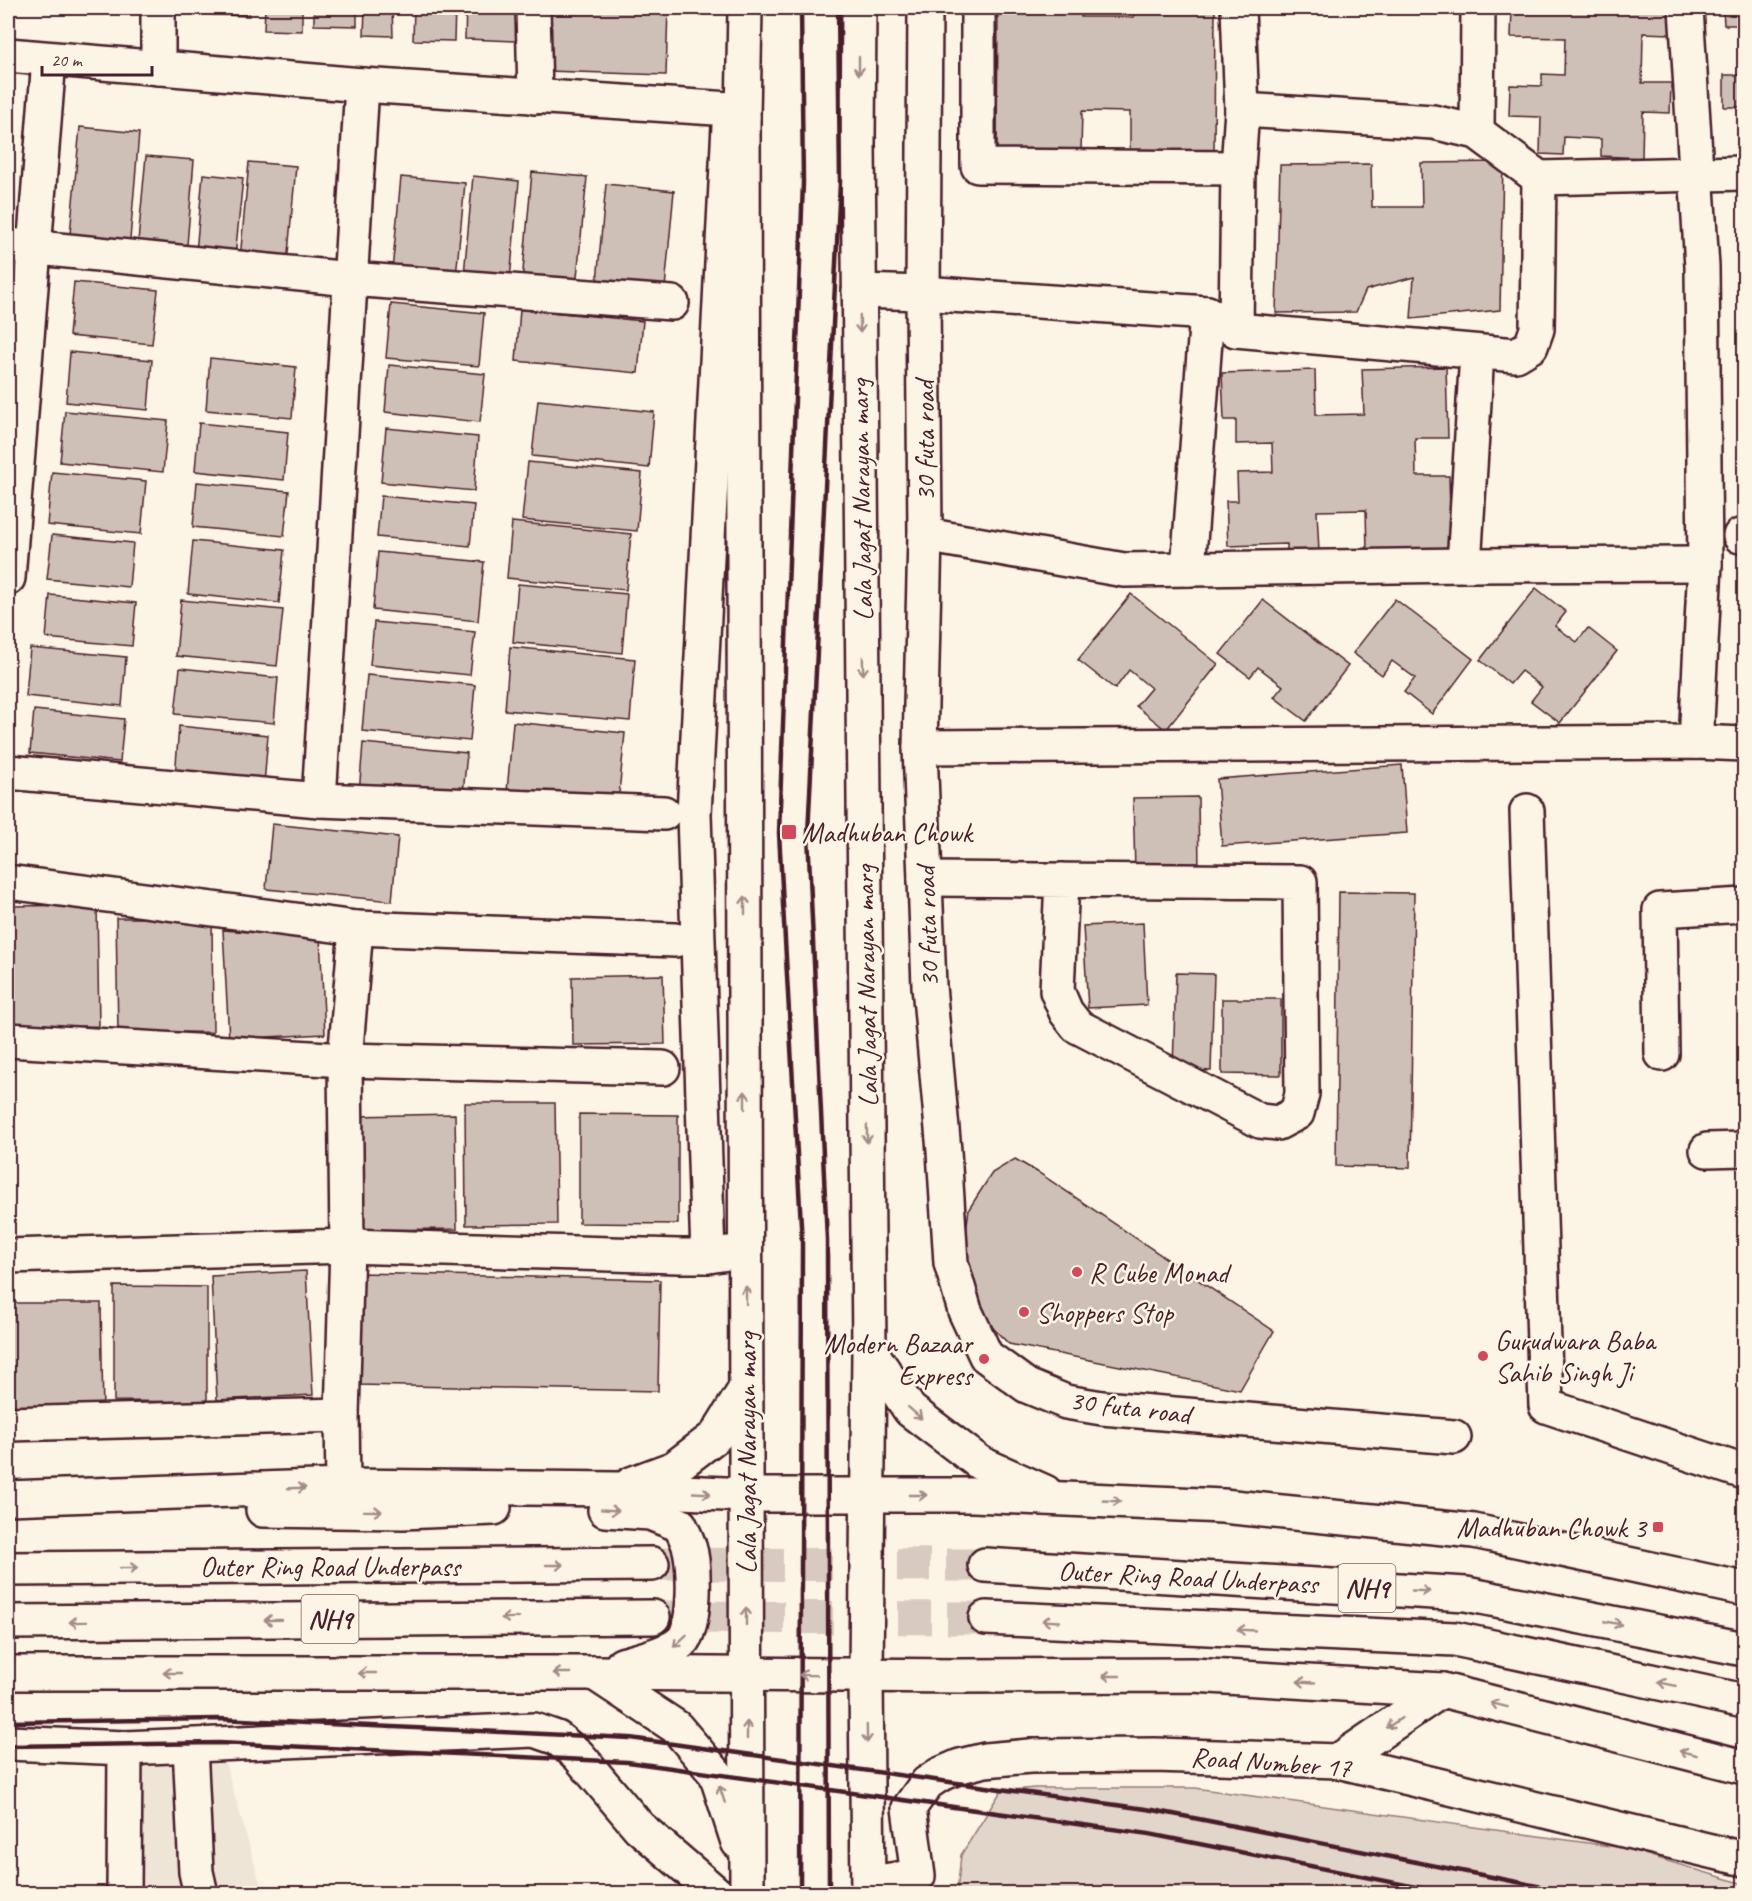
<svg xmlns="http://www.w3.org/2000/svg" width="1752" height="1901" font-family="Caveat,sans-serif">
	<rect width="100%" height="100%" fill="#fcf5e5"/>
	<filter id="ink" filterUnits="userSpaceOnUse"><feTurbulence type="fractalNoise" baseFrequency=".0167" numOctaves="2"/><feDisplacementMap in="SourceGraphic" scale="12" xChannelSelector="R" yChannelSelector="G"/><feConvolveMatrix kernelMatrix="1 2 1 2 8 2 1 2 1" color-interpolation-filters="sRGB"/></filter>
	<g filter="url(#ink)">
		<polygon fill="#eee5d7" points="134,1755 225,1762 263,1893 133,1894"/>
		<polygon fill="#e2d5ca" stroke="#967a7a" stroke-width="1.5" points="1035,1788 1195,1788 1624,1848 1744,1884 1744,1893 957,1893 961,1855 1001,1791"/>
		<g fill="#cfc0b7" stroke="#4a1f2b" stroke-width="1.5">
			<polygon points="201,8 249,8 249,16 201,14"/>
			<polygon points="265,8 302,8 302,31 264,30"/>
			<polygon points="314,8 357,8 357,26 314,25"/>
			<polygon points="365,8 392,8 393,36 364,35"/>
			<polygon points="414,8 455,8 454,41 413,40"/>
			<polygon points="466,8 517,8 516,41 465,39"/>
			<polygon points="548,8 668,8 666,75 547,71"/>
			<polygon points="998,8 1081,8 1081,17 1134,17 1134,8 1215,8 1214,152 1130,151 1130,112 1082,111 1081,151 997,150"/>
			<polygon points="1512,8 1640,8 1673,10 1672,34 1643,33 1642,83 1671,83 1670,113 1643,112 1642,158 1601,156 1601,139 1564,137 1563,155 1540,154 1541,117 1509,116 1510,85 1542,86 1542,74 1564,75 1565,38 1511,37"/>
			<polygon points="1723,8 1744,8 1744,25 1724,25"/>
			<rect x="1724" y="75" width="20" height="32"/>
			<polygon points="80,127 139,133 129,251 69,245"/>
			<polygon points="146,156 194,160 186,257 137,252"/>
			<polygon points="249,162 296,166 287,264 240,259"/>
			<polygon points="1503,162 1500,310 1411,319 1414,277 1366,290 1356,312 1276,313 1280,165 1371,164 1372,207 1422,207 1421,163"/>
			<polygon points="532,172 587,177 576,287 522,282"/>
			<polygon points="203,174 243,178 235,257 196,253"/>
			<polygon points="473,176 519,181 510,280 464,275"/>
			<polygon points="401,177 465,183 456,277 392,271"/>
			<polygon points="606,184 674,191 664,299 596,292"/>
			<polygon points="74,282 158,290 152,344 69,336"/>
			<polygon points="391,304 484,313 479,366 386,358"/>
			<polygon points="520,309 643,321 638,373 516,361"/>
			<polygon points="70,352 152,360 148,410 66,402"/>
			<polygon points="210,358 296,367 292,418 206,410"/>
			<polygon points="389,365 485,374 480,422 385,412"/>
			<polygon points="1446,367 1448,438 1415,438 1416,476 1449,476 1451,549 1367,551 1366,510 1317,511 1319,552 1287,553 1287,544 1228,546 1226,501 1238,501 1237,473 1273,472 1272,443 1236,444 1236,420 1224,420 1222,373 1315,370 1316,415 1364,414 1362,369"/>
			<polygon points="538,400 654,412 649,468 532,456"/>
			<polygon points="65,411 168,421 163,472 60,462"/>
			<polygon points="199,423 288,432 284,480 195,471"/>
			<polygon points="386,428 478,437 474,491 381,482"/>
			<polygon points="528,462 642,473 637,531 522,520"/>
			<polygon points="52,472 146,481 141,534 47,525"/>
			<polygon points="197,482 289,491 284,536 193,527"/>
			<polygon points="381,496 474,505 470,546 377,537"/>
			<polygon points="512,522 631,534 626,590 507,578"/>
			<polygon points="52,535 133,543 129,587 47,579"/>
			<polygon points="193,541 284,550 279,603 188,594"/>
			<polygon points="378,552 484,562 478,621 373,610"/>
			<polygon points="518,584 627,594 622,653 513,642"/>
			<polygon points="1536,588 1566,612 1555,626 1577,642 1588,628 1617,651 1560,723 1531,701 1542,687 1521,671 1510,684 1480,660"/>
			<polygon points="1131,594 1218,664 1166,730 1136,706 1151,688 1129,670 1115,689 1078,660"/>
			<polygon points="50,595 136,603 132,646 46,638"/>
			<polygon points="1395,599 1473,659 1432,714 1404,692 1415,678 1392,661 1382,675 1353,653"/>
			<polygon points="181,600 283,610 277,666 176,656"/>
			<polygon points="1263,600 1348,666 1306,721 1274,697 1283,686 1258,667 1250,677 1220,654"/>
			<polygon points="374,622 475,632 470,675 370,665"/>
			<polygon points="510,647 635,659 630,721 505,710"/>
			<polygon points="30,648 126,657 122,706 26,696"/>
			<polygon points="180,668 278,678 274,723 175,714"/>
			<polygon points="367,675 475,685 470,741 362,731"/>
			<polygon points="34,710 124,719 120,762 30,753"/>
			<polygon points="513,722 625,733 618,803 507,792"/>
			<polygon points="179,726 268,735 264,785 175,777"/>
			<polygon points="363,743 467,753 462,804 359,794"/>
			<polygon points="1402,765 1407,833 1222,846 1217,779"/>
			<polygon points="1198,797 1199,870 1135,871 1133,798"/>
			<polygon points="272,824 398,837 392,901 266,889"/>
			<polygon points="1339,892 1414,893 1410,1168 1336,1166"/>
			<polygon points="97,905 99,1026 8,1027 8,906"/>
			<polygon points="116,918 212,918 213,1032 118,1033"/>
			<polygon points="1143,923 1147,1005 1088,1008 1083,926"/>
			<polygon points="223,930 320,937 325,1034 229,1039"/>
			<polygon points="1176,973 1214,974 1211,1071 1173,1069"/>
			<polygon points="663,975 665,1044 573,1045 572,977"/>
			<polygon points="1222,999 1281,999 1281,1075 1222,1074"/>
			<polygon points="465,1103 555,1103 557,1224 466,1225"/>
			<polygon points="455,1114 457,1229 359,1230 356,1116"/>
			<polygon points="579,1114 678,1115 678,1224 579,1223"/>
			<polygon points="1015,1159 1039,1173 1274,1331 1240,1390 1009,1344 987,1322 969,1282 965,1239 969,1209 992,1173"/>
			<polygon points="306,1271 313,1395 217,1400 211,1276"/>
			<polygon points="360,1273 660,1280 658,1391 358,1385"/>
			<polygon points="114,1286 207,1287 207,1402 114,1401"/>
			<polygon points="8,1303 101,1303 103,1414 8,1414"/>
		</g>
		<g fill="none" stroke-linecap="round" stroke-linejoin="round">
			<g stroke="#d8cac0" stroke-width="33" stroke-dasharray="33 16" stroke-linecap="butt">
				<polyline points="652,1564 985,1565"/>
				<polyline points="653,1617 986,1618"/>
			</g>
			<g stroke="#4a1f2b" stroke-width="38">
				<g id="minor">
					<polyline points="158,8 158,68"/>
					<polyline points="533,8 535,97"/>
					<polyline points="925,8 923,293 925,535 920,747 929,986 944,1151 951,1263 965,1311 986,1356 1027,1386 1066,1402 1102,1408 1454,1437"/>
					<polyline points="978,8 978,166 1238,168"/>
					<polyline points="1686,8 1702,267 1705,564 1696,742"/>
					<polyline points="8,55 362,85 730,109 743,117"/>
					<polyline points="1242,110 1433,122 1477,132 1539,178 1744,173"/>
					<polyline points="1477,132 1478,8"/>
					<polyline points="8,245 350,279 672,303"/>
					<polyline points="859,291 923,293 1207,313 1236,330 1516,355 1531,346 1537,329 1539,178"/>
					<polyline points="1236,330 1238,168 1242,110 1238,8"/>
					<polyline points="925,535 1124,570 1464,565 1705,564"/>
					<polyline points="1740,536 1744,536"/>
					<polyline points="1464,565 1477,353"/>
					<polyline points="1188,569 1207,313"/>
					<polyline points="8,578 49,59"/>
					<polyline points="920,747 1696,742 1744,744"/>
					<polyline points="8,772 319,800 664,813"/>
					<polyline points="319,800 362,85"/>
					<polyline points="1527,811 1546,1406 1744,1472"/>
					<polyline points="925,879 1300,882 1302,1094 1297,1113 1278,1123 1260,1121 1077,1026 1066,1012 1057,991 1062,880"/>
					<polyline points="8,882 356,928 675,940"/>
					<polyline points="8,1040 345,1060 663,1068"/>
					<polyline points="1662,1054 1660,910 1744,905"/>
					<polyline points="1707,1150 1744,1149"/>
					<polyline points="8,1256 347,1246 678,1256 708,1256 728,1253"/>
					<polyline points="708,1256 694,814 729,125"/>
					<polyline points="8,1424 342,1415"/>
					<polyline points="343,1486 342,1415 347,1246 345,1060 356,928"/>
					<polyline points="8,1743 125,1748 534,1730 557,1738 578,1755 639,1827 717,1894"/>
					<polyline points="190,1746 196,1872 201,1894"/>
					<polyline points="869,1883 918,1876 909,1808 927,1783 939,1775 960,1766 985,1760 1030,1756 1155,1755 1338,1761 1744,1859"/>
					<polyline points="124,1894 125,1748"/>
				</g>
			</g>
			<g stroke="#4a1f2b" stroke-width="38">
				<g id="major">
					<polyline points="745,8 743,117 747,1894"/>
					<polyline points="859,8 858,142 869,1349 866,1676 868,1894"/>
					<polyline points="869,1349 910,1410 980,1463 1045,1492"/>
					<polyline points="631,1484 674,1468 716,1436 746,1388"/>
					<polyline points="8,1498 343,1486 618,1489 746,1495 973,1495 1223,1506 1474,1531 1744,1589"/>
					<polyline points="263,1510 403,1512 494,1508"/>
					<path d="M605 1510 650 1513 680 1525C683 1532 687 1539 689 1546 695 1564 696 1628 682 1641 669 1654 639 1660 622 1665"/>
					<polyline points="8,1673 594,1673 960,1676 1193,1675 1442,1690 1744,1767"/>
					<polyline points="594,1673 676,1727 716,1774 738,1842"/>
					<polyline points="1338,1761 1442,1690"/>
				</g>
			</g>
			<g stroke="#4a1f2b" stroke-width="38">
				<g id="highway">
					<polyline points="985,1565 1466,1594 1744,1649"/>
					<polyline points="8,1569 652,1564"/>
					<polyline points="986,1618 1455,1639 1744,1701"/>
					<polyline points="8,1622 653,1617"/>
				</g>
			</g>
			<use href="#minor" stroke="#fcf5e5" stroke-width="33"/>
			<use href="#major" stroke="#fcf5e5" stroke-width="33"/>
			<use href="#highway" stroke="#fcf5e5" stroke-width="33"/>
			<g stroke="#4a1f2b" stroke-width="4.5">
				<polyline points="8,1722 219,1719 630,1738 1153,1810 1578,1894"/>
				<polyline points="8,1746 219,1743 628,1762 1149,1834 1451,1894"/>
				<polyline points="800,1894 802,1243 779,833 803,182 801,8"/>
				<polyline points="829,1894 827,1240 808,834 840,182 838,8"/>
			</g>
		</g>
		<defs><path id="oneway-shaft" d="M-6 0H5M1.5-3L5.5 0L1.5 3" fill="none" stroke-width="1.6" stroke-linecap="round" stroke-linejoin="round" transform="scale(1.5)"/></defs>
		<g stroke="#a38a88">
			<use href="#oneway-shaft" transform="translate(859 66) rotate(90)"/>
			<use href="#oneway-shaft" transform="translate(860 324) rotate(89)"/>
			<use href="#oneway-shaft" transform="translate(863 666) rotate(89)"/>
			<use href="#oneway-shaft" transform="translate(745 905) rotate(-90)"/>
			<use href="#oneway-shaft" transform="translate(745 1100) rotate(-90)"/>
			<use href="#oneway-shaft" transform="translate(867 1134) rotate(89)"/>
			<use href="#oneway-shaft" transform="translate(746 1295) rotate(-90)"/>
			<use href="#oneway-shaft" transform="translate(915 1413) rotate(41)"/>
			<use href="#oneway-shaft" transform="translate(297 1488) rotate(-2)"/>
			<use href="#oneway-shaft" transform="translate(702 1493) rotate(3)"/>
			<use href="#oneway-shaft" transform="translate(918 1495)"/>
			<use href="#oneway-shaft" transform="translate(1112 1501) rotate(3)"/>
			<use href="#oneway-shaft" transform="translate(610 1510) rotate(4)"/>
			<use href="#oneway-shaft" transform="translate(373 1511) rotate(1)"/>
			<use href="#oneway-shaft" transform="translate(555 1565)"/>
			<use href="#oneway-shaft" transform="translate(129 1568)"/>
			<use href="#oneway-shaft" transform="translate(1421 1591) rotate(3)"/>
			<use href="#oneway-shaft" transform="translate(746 1616) rotate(-90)"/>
			<use href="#oneway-shaft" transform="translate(510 1618) rotate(179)"/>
			<use href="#oneway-shaft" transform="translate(273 1620) rotate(179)"/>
			<use href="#oneway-shaft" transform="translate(1051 1621) rotate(-177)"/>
			<use href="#oneway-shaft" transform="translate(78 1622) rotate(179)"/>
			<use href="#oneway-shaft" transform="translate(1613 1623) rotate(11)"/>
			<use href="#oneway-shaft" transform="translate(1246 1630) rotate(-177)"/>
			<use href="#oneway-shaft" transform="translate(680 1641) rotate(137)"/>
			<use href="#oneway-shaft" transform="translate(172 1673) rotate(-180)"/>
			<use href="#oneway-shaft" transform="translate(367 1673) rotate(-180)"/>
			<use href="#oneway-shaft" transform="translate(562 1673) rotate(-180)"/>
			<use href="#oneway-shaft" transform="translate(808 1675) rotate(-179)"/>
			<use href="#oneway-shaft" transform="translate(1111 1676) rotate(180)"/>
			<use href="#oneway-shaft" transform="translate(1306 1682) rotate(-177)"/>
			<use href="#oneway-shaft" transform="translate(1667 1684) rotate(-168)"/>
			<use href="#oneway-shaft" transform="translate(1499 1705) rotate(-166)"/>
			<use href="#oneway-shaft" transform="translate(1394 1723) rotate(146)"/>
			<use href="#oneway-shaft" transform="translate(747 1730) rotate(-90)"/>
			<use href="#oneway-shaft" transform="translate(867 1734) rotate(89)"/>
			<use href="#oneway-shaft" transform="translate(1688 1753) rotate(-166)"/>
			<use href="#oneway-shaft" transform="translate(722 1794) rotate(-108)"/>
		</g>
	</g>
	<g fill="#d1495b" stroke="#fcf5e5" stroke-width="2">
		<rect x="781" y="824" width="16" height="16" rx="3"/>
		<circle cx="1077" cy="1272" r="6"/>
		<circle cx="1024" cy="1312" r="6"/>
		<circle cx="1483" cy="1356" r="6"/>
		<circle cx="984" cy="1359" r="6"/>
		<rect x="1652" y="1521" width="12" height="12" rx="3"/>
	</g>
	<g text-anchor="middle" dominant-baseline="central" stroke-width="5" stroke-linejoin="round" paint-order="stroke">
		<g fill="#fcf5e5" stroke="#7f5f63" stroke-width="1.5">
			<rect x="1338.5" y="1564" width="57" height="48" rx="4.5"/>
			<rect x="301.5" y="1595" width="57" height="48" rx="4.5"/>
		</g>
		<g font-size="27" font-weight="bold" fill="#4a1f2b">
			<text x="1367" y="1588">NH9</text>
			<text x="330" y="1619">NH9</text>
		</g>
		<g font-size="28" fill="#4a1f2b" stroke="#fcf5e5">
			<text transform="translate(924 441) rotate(-90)">30 futa road</text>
			<text transform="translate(861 500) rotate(-91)">Lala Jagat Narayan marg</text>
			<text transform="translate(927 927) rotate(-92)">30 futa road</text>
			<text transform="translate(866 986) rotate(-91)">Lala Jagat Narayan marg</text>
			<text transform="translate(1130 1407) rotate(7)">30 futa road</text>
			<text transform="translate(746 1453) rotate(-90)">Lala Jagat Narayan marg</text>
			<text x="330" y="1566">Outer Ring Road Underpass</text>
			<text transform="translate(1188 1577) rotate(3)">Outer Ring Road Underpass</text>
			<text transform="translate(1271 1762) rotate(4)">Road Number 17</text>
		</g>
		<g font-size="28" fill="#4a1f2b" stroke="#fcf5e5" text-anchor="start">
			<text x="802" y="832">Madhuban Chowk</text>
			<text x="1089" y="1272">R Cube Monad</text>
			<text x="1036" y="1312">Shoppers Stop</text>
			<text x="1495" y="1340">Gurudwara Baba<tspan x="1495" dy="32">Sahib Singh Ji</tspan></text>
			<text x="972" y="1343" text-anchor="end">Modern Bazaar<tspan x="972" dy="32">Express</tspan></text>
			<text x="1646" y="1527" text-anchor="end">Madhuban Chowk 3</text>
		</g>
	</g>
	<rect width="1752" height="1901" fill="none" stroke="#fcf5e5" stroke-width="30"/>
	<rect x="15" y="15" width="1722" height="1871" fill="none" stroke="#4a1f2b" stroke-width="2" filter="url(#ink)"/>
	<path d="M42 66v9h110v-9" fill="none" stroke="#4a1f2b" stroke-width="3"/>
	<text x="51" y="66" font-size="18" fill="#4a1f2b" stroke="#fcf5e5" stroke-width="4.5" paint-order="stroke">20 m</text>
</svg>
